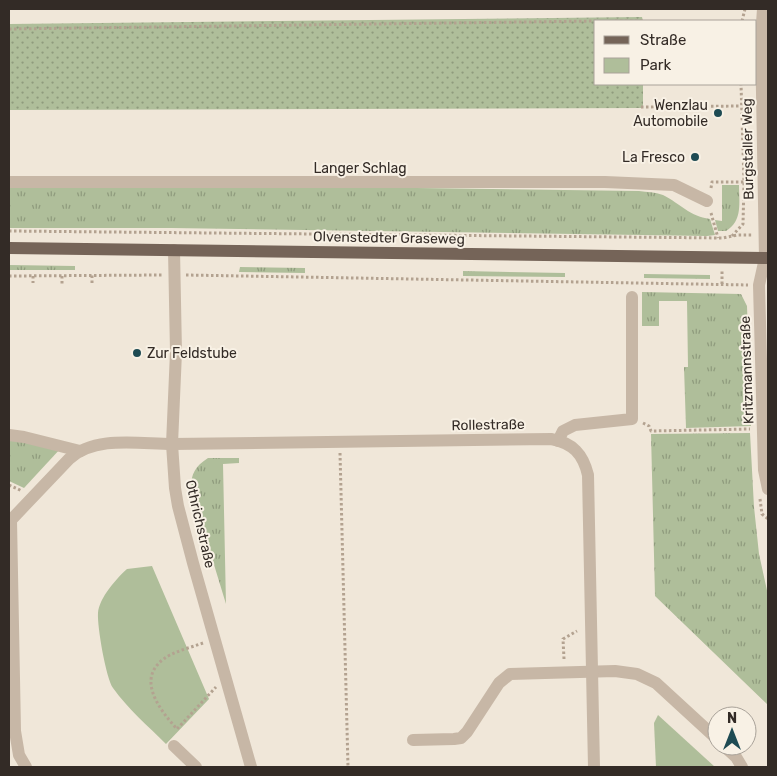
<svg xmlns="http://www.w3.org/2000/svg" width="777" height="776" font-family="Rubik,sans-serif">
	<defs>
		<pattern id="grass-tufts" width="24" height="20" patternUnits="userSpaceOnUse" patternTransform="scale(1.25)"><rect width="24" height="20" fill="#afbe9a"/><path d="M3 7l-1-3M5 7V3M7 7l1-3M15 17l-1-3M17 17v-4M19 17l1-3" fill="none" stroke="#8f9b7d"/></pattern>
		<pattern id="garden-dots" width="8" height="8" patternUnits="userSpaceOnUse" patternTransform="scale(1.25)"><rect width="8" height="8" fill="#afbe9a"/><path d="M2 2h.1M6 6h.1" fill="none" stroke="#8f9b7d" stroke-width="1.8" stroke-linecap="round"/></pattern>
	</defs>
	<rect width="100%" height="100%" fill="#f0e7d9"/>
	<g fill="url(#grass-tufts)">
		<path d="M722 185H739C739 202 743 221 726 231H718L715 220 722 221Z"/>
		<path d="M343 187 639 191C647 192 655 192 663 195 681 204 689 216 710 219L715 235 707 236 171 228H9V188Z"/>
		<polygon points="9,265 75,266 75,270 9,270"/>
		<polygon points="240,267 305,268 305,273 239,272"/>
		<polygon points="463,271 565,273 565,277 463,276"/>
		<polygon points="644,274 710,275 710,279 644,278"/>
		<polygon points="642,292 741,294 747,306 751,426 686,428 684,367 688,367 687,301 659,301 659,326 642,326"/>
		<polygon points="750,433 754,507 759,554 768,595 768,705 655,596 651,434"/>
		<polygon points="9,438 61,448 24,488 9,481"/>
		<path d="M208 458H239V463L223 464 226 604 197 509H194C191 486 186 472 208 458Z"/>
	</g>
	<g fill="#afbe9a">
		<path d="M152 566 209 699 166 744C148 726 128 709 113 688 106 678 97 626 98 613 99 598 117 578 127 569Z"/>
		<polygon points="658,715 715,767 656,767 654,723"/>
	</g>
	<polygon fill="url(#garden-dots)" points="642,17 643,21 596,21 596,84 643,84 643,108 9,110 9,24"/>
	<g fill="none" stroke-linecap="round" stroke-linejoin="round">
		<g stroke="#b3a290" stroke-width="3" stroke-dasharray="2.5 2.5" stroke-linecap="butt">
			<polyline points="615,21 643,21"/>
			<polyline points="742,21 745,9"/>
			<polyline points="9,29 596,21"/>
			<polyline points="641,107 741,106"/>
			<polyline points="711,188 712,182 744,182"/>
			<polyline points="711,213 718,238"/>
			<polyline points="9,231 723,238 737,235 753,235"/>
			<polyline points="732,236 743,224 744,182 741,84"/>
			<polyline points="186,275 748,285"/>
			<polyline points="9,276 163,275"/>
			<polyline points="33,276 33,283"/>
			<polyline points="62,276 62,284"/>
			<polyline points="92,283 92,275"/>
			<polyline points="722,284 722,269"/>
			<polyline points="643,423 649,426 651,431 750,429"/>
			<polyline points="340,453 348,767"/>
			<polyline points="9,485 22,491"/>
			<polyline points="760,499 762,514 768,519"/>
			<path d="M203 643C192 647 180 650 170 655 133 675 158 708 177 729L216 687"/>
			<polyline points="564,659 563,639 577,631"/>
		</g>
		<g stroke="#c7b7a6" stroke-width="12">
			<polyline points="763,9 761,38 765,258 759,285 764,470 768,489"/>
			<polyline points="9,182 605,182 674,185 707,201"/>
			<polyline points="174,250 176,352 172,444 175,488 178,506 193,563 251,767"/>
			<polyline points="9,435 24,437 80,451"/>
			<polyline points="558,441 563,431 575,425 632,419 632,297"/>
			<polyline points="413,740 454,739 461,738 467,732 499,683 510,674 615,671 637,674 656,683 717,739"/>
			<polyline points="174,746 196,767"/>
			<polyline points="724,746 736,757 742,767"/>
			<path d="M26 767 19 755 15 731 11 520 69 459C95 435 140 444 172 444L551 439C573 443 583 454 588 475L594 767"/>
		</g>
		<polyline stroke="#756458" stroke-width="12" points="9,248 768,258"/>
	</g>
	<g fill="#1e4b53" stroke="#f8f1e5" stroke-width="2">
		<circle cx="718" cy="113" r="5"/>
		<circle cx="695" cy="157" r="5"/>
		<circle cx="137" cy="353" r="5"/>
	</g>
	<g text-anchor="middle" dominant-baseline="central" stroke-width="4" stroke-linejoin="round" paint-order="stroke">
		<g font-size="14" fill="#332b26" stroke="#f8f1e5" text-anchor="end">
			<text x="708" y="105">Wenzlau<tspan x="708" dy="16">Automobile</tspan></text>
			<text x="685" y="157">La Fresco</text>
			<text x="147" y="353" text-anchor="start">Zur Feldstube</text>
		</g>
		<g font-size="14" fill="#332b26" stroke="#f8f1e5">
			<text transform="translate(748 149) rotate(-91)">Burgstaller Weg</text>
			<text x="360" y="168">Langer Schlag</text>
			<text transform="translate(389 238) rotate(1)">Olvenstedter Graseweg</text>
			<text transform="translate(747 370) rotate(-92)">Kritzmannstraße</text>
			<text transform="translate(488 425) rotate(-1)">Rollestraße</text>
			<text transform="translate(200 524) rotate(77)">Othrichstraße</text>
		</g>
	</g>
	<rect width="777" height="776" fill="none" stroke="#332b26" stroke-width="20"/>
	<rect x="594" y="20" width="162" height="65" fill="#f8f1e5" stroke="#a9a299"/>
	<rect x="604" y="36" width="25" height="8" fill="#756458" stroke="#a9a299"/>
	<text x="640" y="45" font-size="15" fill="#332b26">Straße</text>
	<rect x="604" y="58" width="25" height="15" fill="#afbe9a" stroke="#a9a299"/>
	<text x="640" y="70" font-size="15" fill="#332b26">Park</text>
	<g transform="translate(732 731)"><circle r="24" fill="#f8f1e5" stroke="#a9a299"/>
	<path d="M0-4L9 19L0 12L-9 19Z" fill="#1e4b53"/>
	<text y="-8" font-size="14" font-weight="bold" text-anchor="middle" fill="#332b26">N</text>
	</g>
</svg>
